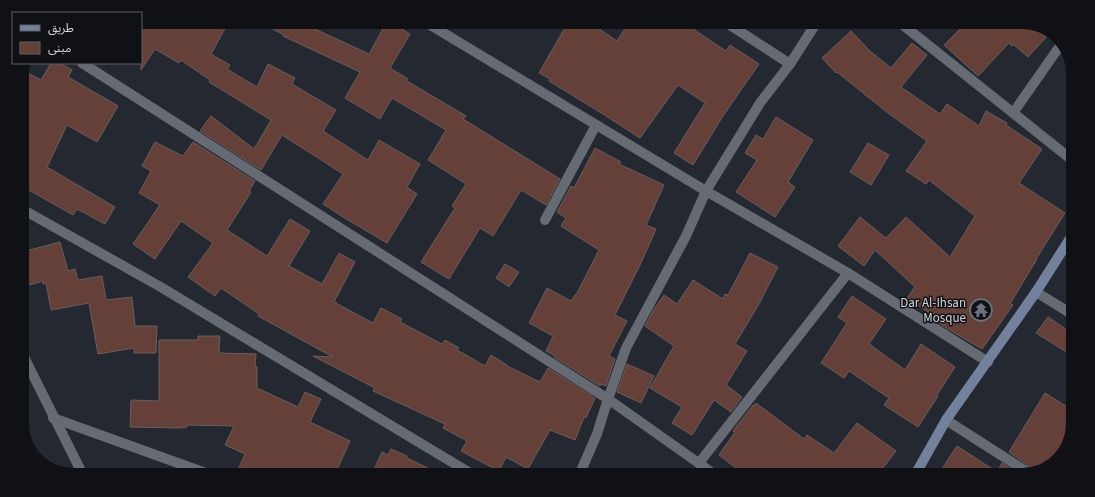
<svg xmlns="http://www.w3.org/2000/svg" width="1095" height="497" font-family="'Source Sans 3','Noto Sans Arabic',sans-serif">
	<rect width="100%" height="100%" fill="#242830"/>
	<g fill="#644038" stroke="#6a5e5c">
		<polygon points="141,22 228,23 211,54 230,65 227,69 257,87 268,64 295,78 292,84 336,110 323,131 368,160 379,140 420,164 407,187 417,194 387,243 343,217 323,204 343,174 282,135 261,170 200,131 211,116 254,149 271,120 209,82 210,80 181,60 179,63 155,49 141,70"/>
		<polygon points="262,23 302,23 369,54 386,23 391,23 410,34 390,68 408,79 407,81 466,116 463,119 560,179 546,205 521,190 493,236 480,228 449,279 421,262 455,208 452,206 466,184 428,160 446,130 392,98 380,119 345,98 360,72 283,36 284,35"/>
		<polygon points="567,24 592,24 617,41 628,24 687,25 726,51 730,45 759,64 723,116 693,165 674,153 705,103 678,85 640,138 603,114 549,81 550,79 539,73"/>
		<polygon points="963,26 1042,26 1050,33 1028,57 1013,44 1012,46 1009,43 978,76 944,45"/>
		<polygon points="851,31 870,51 891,68 912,43 927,55 901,87 940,114 947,104 979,126 986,111 1007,123 1006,125 1042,149 1019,183 1065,213 1036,259 1037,259 1010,304 1013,305 982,349 943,326 937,321 938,319 907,298 915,287 875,250 864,266 838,246 860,217 886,238 906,217 950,257 975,216 929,180 926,184 906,171 927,141 888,113 837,72 836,73 822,58"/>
		<polygon points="51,63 60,63 72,70 68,77 118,106 97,142 67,125 47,167 115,207 105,224 77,209 73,215 22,186 22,70 41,80"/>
		<polygon points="776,117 813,140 788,182 795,187 775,217 736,192 757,160 745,153 756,135 763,139"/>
		<polygon points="155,142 183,156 193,142 255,181 249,191 251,192 227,230 267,256 290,219 310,231 289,266 322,284 339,253 355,262 334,302 373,323 381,308 402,319 400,322 442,344 445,340 459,348 457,350 485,366 491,355 507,365 507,366 540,382 548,368 595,398 586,418 584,417 575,440 550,430 528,469 506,457 499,471 461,451 467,441 443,428 445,424 373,391 375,388 313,356 333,357 258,316 259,314 221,288 215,296 188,277 213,243 181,221 155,259 133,244 160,205 139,193 151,171 142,166"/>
		<polygon points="868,143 889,155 871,185 850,172"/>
		<polygon points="595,148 621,162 619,164 664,185 646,225 656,229 641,263 615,315 627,321 609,356 615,359 606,386 601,384 600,386 554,357 555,356 546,351 553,336 529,323 547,288 571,301 575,295 576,295 599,250 561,226 566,218 557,212 571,186 574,188"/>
		<polygon points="60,242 68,271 75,269 78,280 102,276 106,300 132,297 135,326 157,326 156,353 134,353 134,348 98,354 89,303 51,310 46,283 43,284 43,281 22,287 22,252"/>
		<polygon points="750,253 778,267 759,304 735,344 747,351 726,385 742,397 731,412 714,400 692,435 672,423 682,407 650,388 674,346 645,326 654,309 664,295 677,304 693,280 723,299 725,294 728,295"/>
		<polygon points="505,264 519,272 509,287 496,278"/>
		<polygon points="852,296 886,319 869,344 905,370 921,344 955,367 937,395 938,396 918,427 884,405 889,398 849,371 844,378 821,363 847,323 838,317"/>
		<polygon points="1048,317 1070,332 1070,354 1036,333"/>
		<polygon points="198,336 220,336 219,353 256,354 255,366 257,367 257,388 298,407 305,392 321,399 310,422 350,441 336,472 237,472 245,454 225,445 234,426 187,425 187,427 179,428 130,427 131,400 159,401 159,340 198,340"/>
		<polygon points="627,364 654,376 641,403 617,392"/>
		<polygon points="1045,393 1069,408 1069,444 1051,466 1035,471 1032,468 1009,452"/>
		<polygon points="756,403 804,439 807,435 834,453 857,423 896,451 878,474 744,474 719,455 735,432 733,431 753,405 754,406"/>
		<polygon points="957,446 997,472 1002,463 1020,475 970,475 960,469 956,475 938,475"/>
		<polygon points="391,449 407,456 407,458 438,473 373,472 382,452 388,455"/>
	</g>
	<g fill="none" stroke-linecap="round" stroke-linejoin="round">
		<g stroke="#656a73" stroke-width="10">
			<polyline points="427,23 706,191 848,273 988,362"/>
			<polyline points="730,25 790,64"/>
			<polyline points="903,25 1072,160"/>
			<polyline points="82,63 608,399 714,474"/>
			<polyline points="1013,113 1062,43"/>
			<polyline points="22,209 159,286 470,473"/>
			<polyline points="545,220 596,125"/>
			<polyline points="1036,292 1070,313"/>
			<polyline points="22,353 81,471"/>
			<polyline points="53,418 203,472"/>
			<polyline points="946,420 1029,473"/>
			<polyline points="699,463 848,273"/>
			<polyline points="580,473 597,434 608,399 626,348 686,236 706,191 760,103 790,64 815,25"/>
		</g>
		<polyline stroke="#73829c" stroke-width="10" points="915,475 946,420 1036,292 1071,237"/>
	</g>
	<defs>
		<g id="temple-ring" transform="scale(1.15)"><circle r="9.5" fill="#0f1114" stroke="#6b7280" stroke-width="1.5"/><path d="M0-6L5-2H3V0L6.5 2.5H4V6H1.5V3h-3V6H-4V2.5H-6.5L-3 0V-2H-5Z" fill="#6b7280"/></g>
	</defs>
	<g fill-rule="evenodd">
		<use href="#temple-ring" x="981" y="310"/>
	</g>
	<g text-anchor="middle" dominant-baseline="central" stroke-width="3" stroke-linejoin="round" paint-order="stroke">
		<g font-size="13" fill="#d3d6db" stroke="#0f1114" text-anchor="end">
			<text x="966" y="303">Dar Al-Ihsan<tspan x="966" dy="15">Mosque</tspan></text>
		</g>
	</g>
	<path d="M0 0H1095V497H0ZM73 29H1022A44 44 0 0 1 1066 73V424A44 44 0 0 1 1022 468H73A44 44 0 0 1 29 424V73A44 44 0 0 1 73 29Z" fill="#0f1114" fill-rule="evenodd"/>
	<rect x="12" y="12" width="130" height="52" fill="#0f1114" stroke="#5d6064"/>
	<rect x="20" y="25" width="20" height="6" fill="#73829c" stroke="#5d6064"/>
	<text x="48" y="32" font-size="12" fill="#d3d6db">طريق</text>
	<rect x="20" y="42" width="20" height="12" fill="#644038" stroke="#5d6064"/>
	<text x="48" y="52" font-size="12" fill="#d3d6db">مبنى</text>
</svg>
